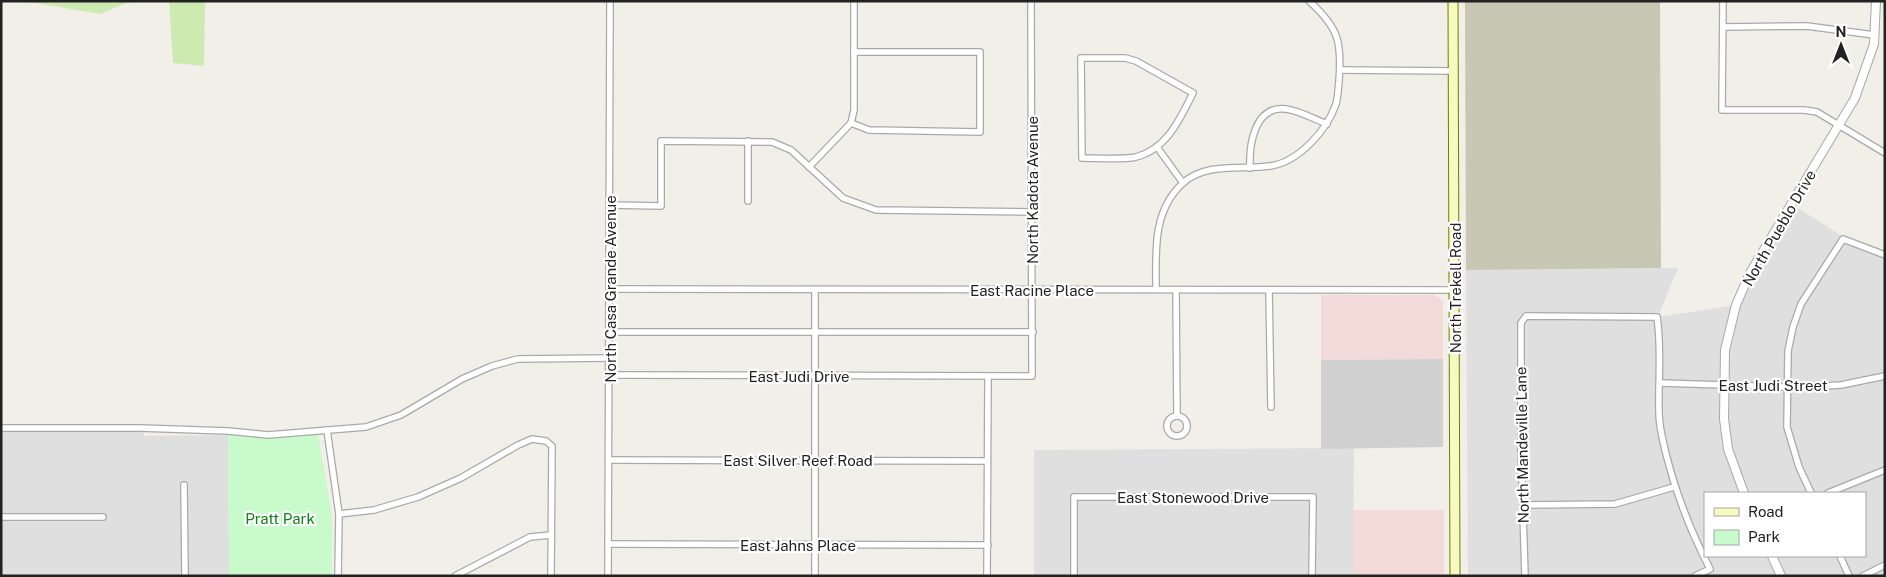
<svg xmlns="http://www.w3.org/2000/svg" width="1886" height="577" font-family="'Public Sans',sans-serif">
	<rect width="100%" height="100%" fill="#f2efe9"/>
	<g fill="#e0dfdf" fill-rule="evenodd">
		<path d="M1792 204 1851 242 1885 253V576H1468L1466 270 1678 268 1658 317 1736 305ZM1705 493H1865V556H1705Z"/>
		<polygon points="1,432 143,432 144,436 228,435 229,576 1,576"/>
		<polygon points="1354,448 1353,576 1034,576 1034,450"/>
	</g>
	<g fill="#f2dad9">
		<polygon points="1321,295 1434,295 1440,298 1443,303 1443,359 1321,360"/>
		<rect x="1353" y="510" width="91" height="66"/>
	</g>
	<polygon fill="#d0d0d0" points="1443,359 1443,447 1321,449 1321,360"/>
	<polygon fill="#c7c7b4" points="1465,1 1660,1 1661,268 1466,270"/>
	<g fill="#cdebb0">
		<polygon points="24,1 132,1 100,14"/>
		<polygon points="169,1 205,1 204,66 173,63"/>
	</g>
	<polygon fill="#c8facc" points="318,434 332,516 332,576 229,576 228,435"/>
	<g fill="none" stroke-linecap="round" stroke-linejoin="round">
		<g stroke="#a9a9a9" stroke-width="8">
			<g id="minor">
				<polyline points="1723,1 1722,110 1804,110 1817,112 1885,153"/>
				<polyline points="1723,27 1807,26 1874,35"/>
				<path d="M1081 58H1125L1136 61 1193 93C1180 119 1167 149 1136 157 1123 160 1097 158 1082 158Z"/>
				<polyline points="1340,70 1454,71"/>
				<polyline points="851,123 869,130 980,132 980,52 854,52"/>
				<polyline points="748,141 748,201"/>
				<polyline points="1157,147 1183,183"/>
				<polyline points="809,167 851,123 854,110 854,1"/>
				<path d="M1250 168C1249 146 1254 105 1286 109 1300 111 1314 119 1327 124"/>
				<polyline points="610,205 661,206 661,141 772,142 791,150 843,198 876,210 1032,212"/>
				<polyline points="610,289 1455,290"/>
				<path d="M1156 289C1156 252 1152 211 1183 183 1206 162 1241 170 1270 166 1299 162 1327 130 1336 104 1338 97 1338 89 1339 81 1342 42 1339 28 1309 1"/>
				<polyline points="1176,290 1177,416"/>
				<polyline points="1269,290 1271,407"/>
				<polyline points="610,332 1033,332"/>
				<polyline points="609,375 1032,376 1031,1"/>
				<polyline points="1660,383 1786,387 1824,386 1841,385 1885,376"/>
				<circle cx="1177" cy="426" r="10"/>
				<polyline points="1,428 140,428 228,431 268,435 366,427 401,415 462,379 492,366 518,359 609,358"/>
				<polyline points="327,430 339,514 338,576"/>
				<polyline points="609,460 987,461"/>
				<polyline points="184,485 185,576"/>
				<polyline points="1811,493 1799,467 1787,427 1788,351 1793,327 1801,304 1843,239 1885,255"/>
				<polyline points="1828,493 1885,470"/>
				<polyline points="1523,505 1615,504 1674,487"/>
				<polyline points="339,514 374,510 418,497 461,478 518,445 532,439 546,441 552,446 551,576"/>
				<polyline points="1,517 103,517"/>
				<polyline points="608,544 988,545"/>
				<polyline points="1840,556 1849,576"/>
				<polyline points="455,576 530,537 551,535"/>
				<polyline points="608,576 610,1"/>
				<polyline points="815,576 815,290"/>
				<polyline points="987,576 988,377"/>
				<polyline points="1074,576 1074,497 1313,497 1312,576"/>
				<path d="M1525 576 1521 448V323L1526 316 1657 317C1662 349 1658 381 1659 413 1659 427 1663 441 1666 454 1676 494 1691 532 1710 569L1695 576"/>
				<polyline points="1863,576 1885,565"/>
			</g>
		</g>
		<g stroke="#a9a9a9" stroke-width="10">
			<g id="tertiary">
				<polyline points="1744,493 1728,449 1724,419 1725,350 1736,305 1750,273 1855,98 1874,44 1876,1"/>
				<polyline points="1772,556 1781,576"/>
			</g>
		</g>
		<g stroke="#707d05" stroke-width="11">
			<polyline id="secondary" points="1453,1 1455,576"/>
		</g>
		<use href="#minor" stroke="#fff" stroke-width="5.5"/>
		<use href="#tertiary" stroke="#fff" stroke-width="8"/>
		<use href="#secondary" stroke="#f7fabf" stroke-width="9"/>
	</g>
	<g text-anchor="middle" dominant-baseline="central" stroke-width="4.5" stroke-linejoin="round" paint-order="stroke">
		<g font-size="15" fill="#222" stroke="#fff">
			<text transform="translate(1032 190) rotate(-90)">North Kadota Avenue</text>
			<text transform="translate(1779 228) rotate(-60)">North Pueblo Drive</text>
			<text transform="translate(1455 288) rotate(-90)">North Trekell Road</text>
			<text transform="translate(610 289) rotate(-90)">North Casa Grande Avenue</text>
			<text x="1032" y="290">East Racine Place</text>
			<text x="799" y="376">East Judi Drive</text>
			<text x="1773" y="385">East Judi Street</text>
			<text transform="translate(1522 445) rotate(-91)">North Mandeville Lane</text>
			<text x="798" y="460">East Silver Reef Road</text>
			<text x="1193" y="497">East Stonewood Drive</text>
			<text x="798" y="545">East Jahns Place</text>
		</g>
		<g font-size="15" fill="#0c8416" stroke="#fff">
			<text x="280" y="518">Pratt Park</text>
		</g>
	</g>
	<rect width="1886" height="577" fill="none" stroke="#222222" stroke-width="5"/>
	<rect x="1704" y="492" width="162" height="65" fill="#ffffff" stroke="#a7a7a7"/>
	<rect x="1714" y="508" width="25" height="8" fill="#f7fabf" stroke="#a7a7a7"/>
	<text x="1748" y="517" font-size="15" fill="#222222">Road</text>
	<rect x="1714" y="530" width="25" height="15" fill="#c8facc" stroke="#a7a7a7"/>
	<text x="1748" y="542" font-size="15" fill="#222222">Park</text>
	<g transform="translate(1841 45)" stroke="#ffffff" stroke-width="4" paint-order="stroke">
	<path d="M0-4L9 19L0 12L-9 19Z" fill="#222222"/>
	<text y="-8" font-size="14" font-weight="bold" text-anchor="middle" fill="#222222">N</text>
	</g>
</svg>
